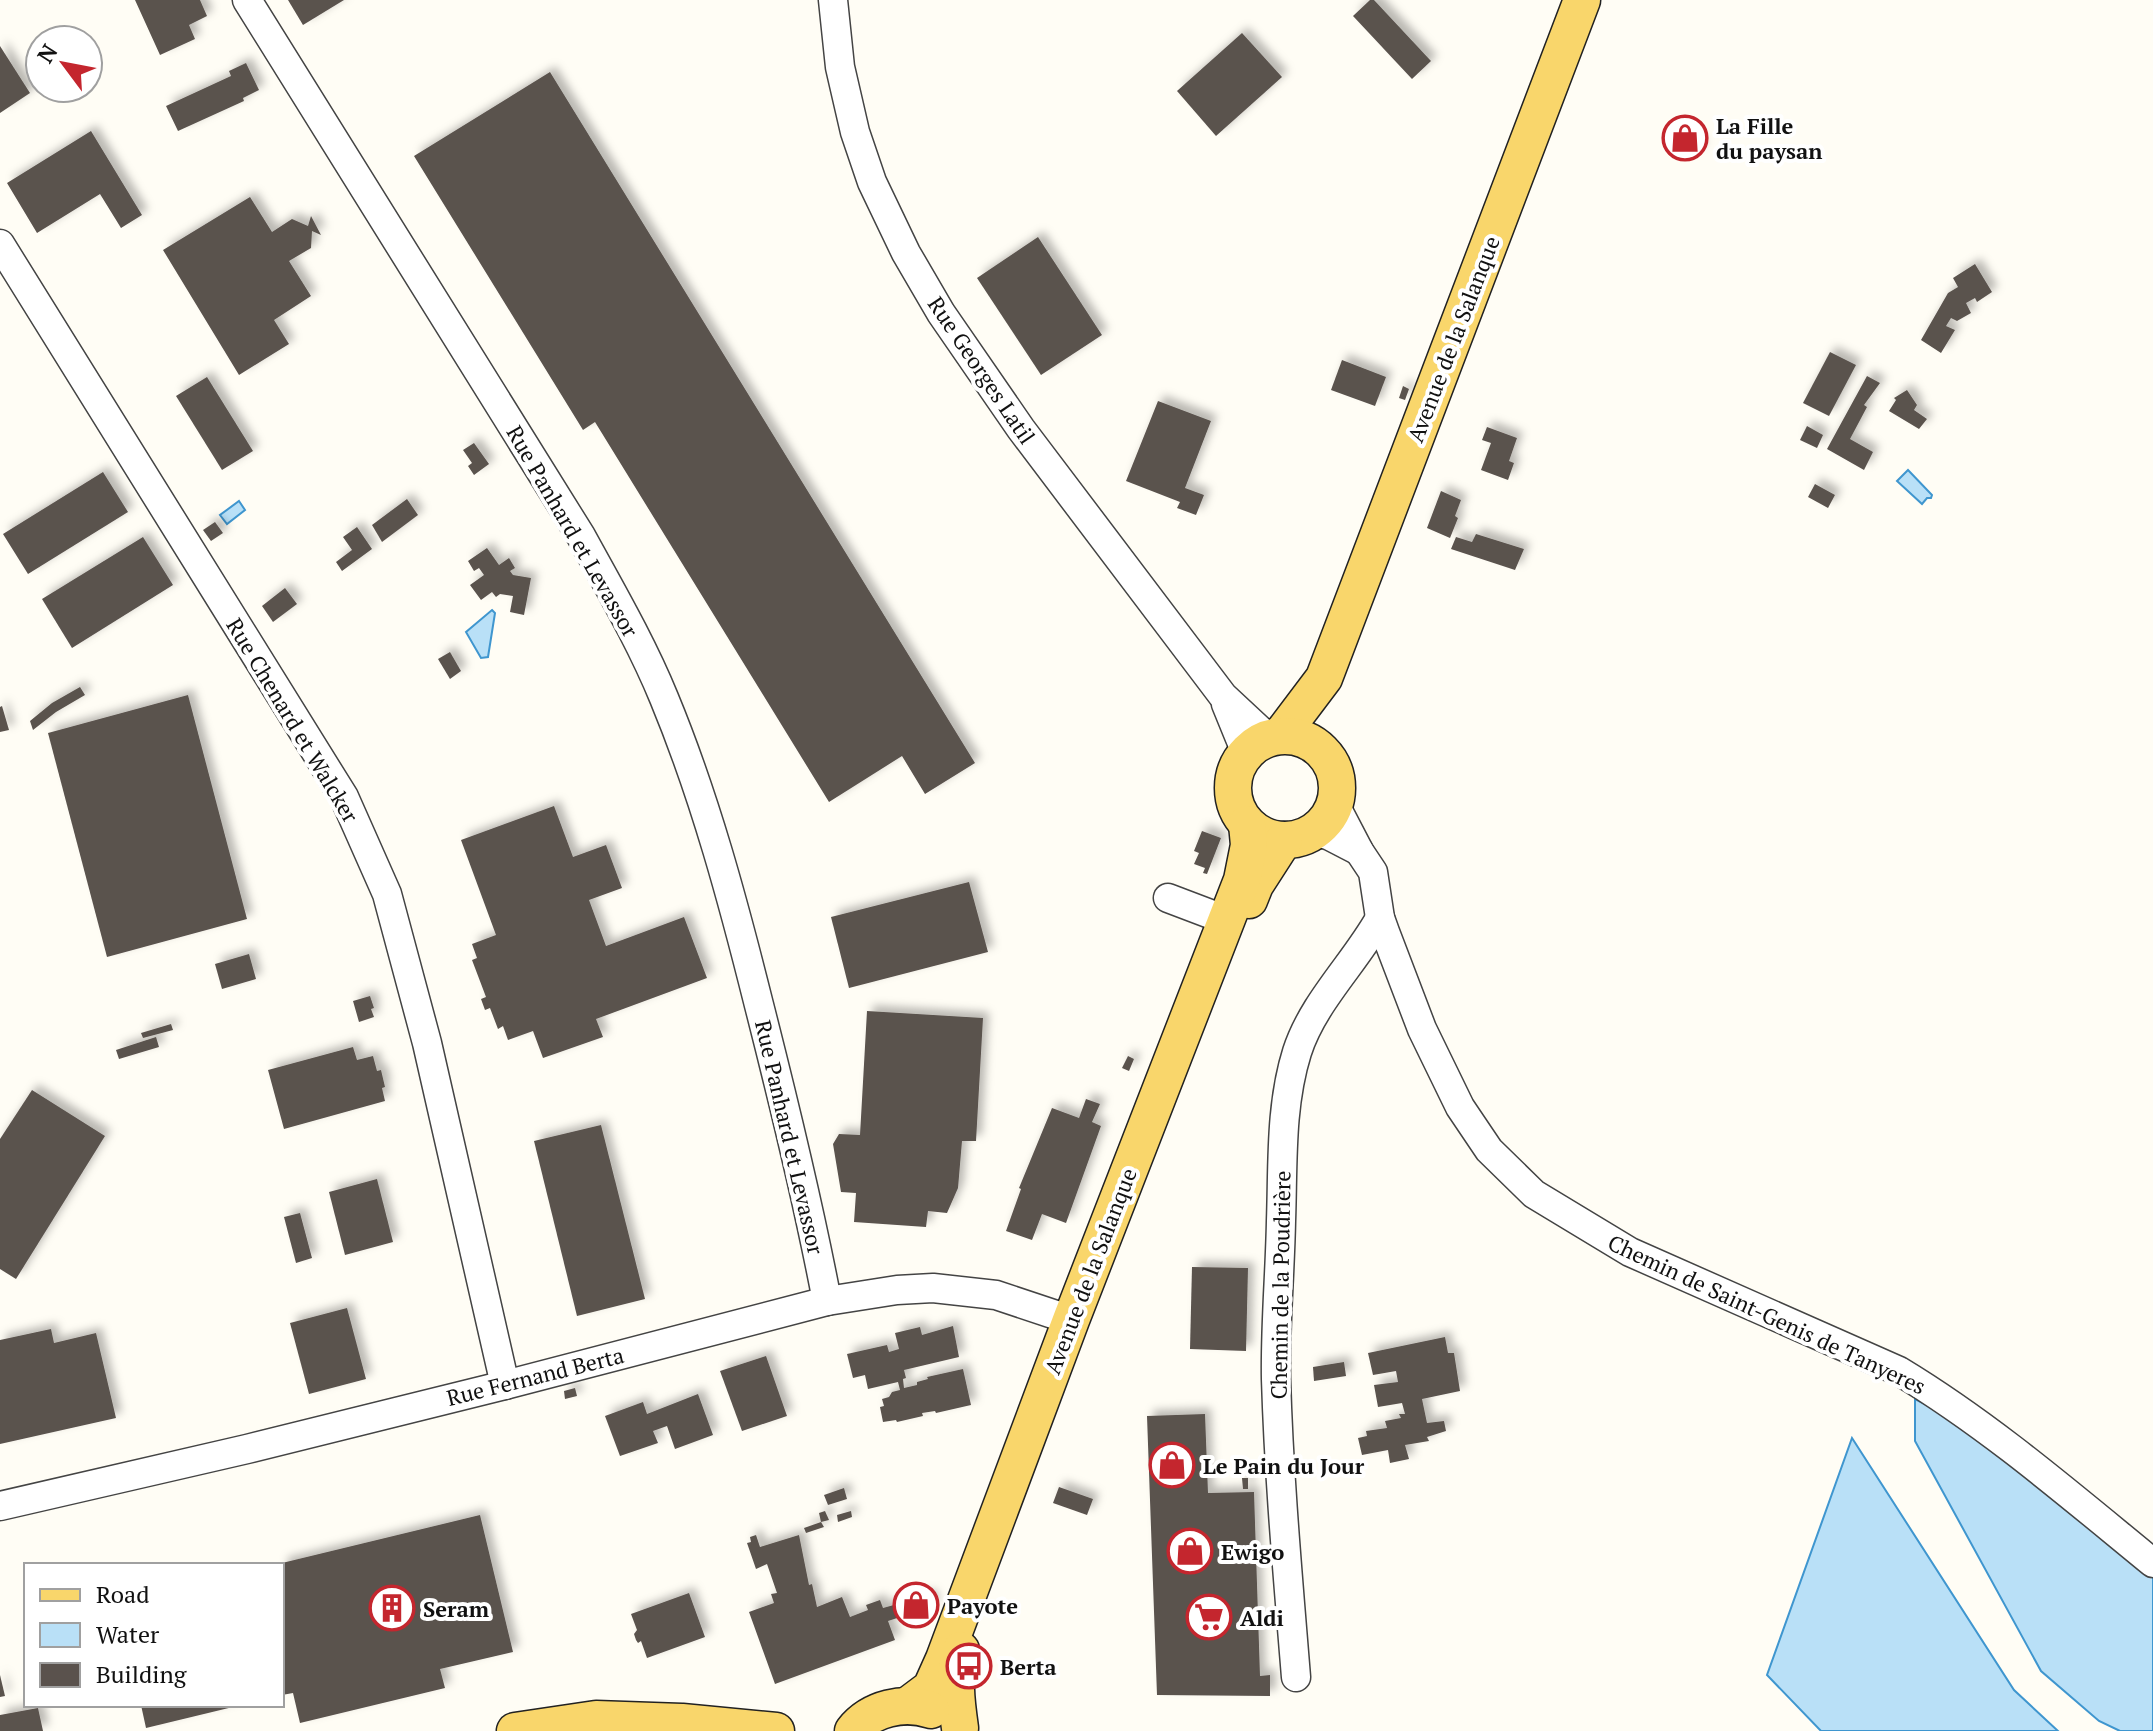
<svg xmlns="http://www.w3.org/2000/svg" width="2153" height="1731" font-family="'PT Serif',serif">
	<defs>
		<filter id="shadow"><feDropShadow dx="6" dy="-6" stdDeviation="4" flood-color="#0004"/></filter>
	</defs>
	<rect width="100%" height="100%" fill="#fffdf5"/>
	<g fill="#b9e0f7" stroke="#3f96cf" stroke-width="2">
		<polygon points="1908,470 1932,495 1931,498 1927,498 1922,504 1897,481"/>
		<polygon points="239,501 245,510 227,524 220,515"/>
		<polygon points="492,610 495,613 488,657 481,658 466,632"/>
		<polygon points="1915,1399 1946,1415 2153,1572 2153,1731 2120,1731 2099,1721 2041,1671 1915,1441"/>
		<polygon points="1852,1438 2014,1690 2058,1731 1821,1731 1767,1675"/>
	</g>
	<g fill="#5a524d" filter="url(#shadow)">
		<polygon points="135,0 200,0 207,16 189,25 195,39 160,55"/>
		<polygon points="288,0 344,0 303,25"/>
		<polygon points="1370,0 1374,0 1431,61 1412,79 1353,16"/>
		<polygon points="1242,33 1282,77 1216,136 1177,91"/>
		<polygon points="0,46 30,93 0,113"/>
		<polygon points="246,63 259,90 243,98 244,101 178,131 166,106 231,76 229,71"/>
		<polygon points="550,72 975,763 925,794 902,756 829,802 595,422 583,430 414,156"/>
		<polygon points="1678,128 1701,146 1696,153 1673,136"/>
		<polygon points="91,131 142,215 121,228 100,194 37,233 7,183"/>
		<polygon points="250,197 272,232 292,219 308,226 311,216 321,235 312,231 311,248 289,261 311,296 274,320 289,344 239,375 163,250"/>
		<polygon points="1038,237 1102,335 1041,375 977,278"/>
		<polygon points="1975,264 1992,292 1977,302 1975,298 1966,303 1971,313 1957,321 1951,318 1946,326 1955,330 1941,353 1921,340 1948,293 1958,287 1953,278"/>
		<polygon points="1830,352 1856,365 1829,416 1803,403"/>
		<polygon points="1342,360 1386,377 1375,406 1331,390"/>
		<polygon points="1867,376 1880,383 1864,405 1867,407 1850,439 1873,452 1864,470 1827,449"/>
		<polygon points="207,377 253,451 222,470 176,396"/>
		<polygon points="1403,386 1409,389 1405,400 1399,398"/>
		<polygon points="1907,390 1917,405 1914,410 1927,419 1919,429 1889,411 1896,400 1894,398"/>
		<polygon points="1158,401 1211,421 1185,488 1204,495 1196,515 1177,508 1180,502 1126,481"/>
		<polygon points="1807,426 1823,435 1817,448 1800,440"/>
		<polygon points="1487,427 1517,438 1509,461 1514,463 1508,480 1481,470 1491,443 1482,440"/>
		<polygon points="474,443 489,464 474,475 468,466 472,463 463,450"/>
		<polygon points="103,472 128,512 28,574 3,534"/>
		<polygon points="1815,484 1835,495 1828,508 1808,497"/>
		<polygon points="1441,491 1461,500 1455,516 1458,518 1450,538 1427,528"/>
		<polygon points="407,499 418,515 382,542 372,525"/>
		<polygon points="215,522 223,533 211,541 203,530"/>
		<polygon points="357,527 372,549 342,571 336,562 352,550 343,537"/>
		<polygon points="1476,534 1524,549 1515,570 1451,549 1456,537 1472,542"/>
		<polygon points="143,537 173,585 72,648 42,599"/>
		<polygon points="487,548 499,565 509,558 515,568 510,571 513,575 531,578 524,615 510,612 513,596 500,594 496,597 492,592 481,600 470,585 484,575 479,568 474,571 468,561"/>
		<polygon points="285,588 297,604 273,622 262,606"/>
		<polygon points="450,652 461,671 450,679 438,659"/>
		<polygon points="80,687 85,695 56,712 33,730 30,721 52,703"/>
		<polygon points="188,695 247,919 107,957 48,733"/>
		<polygon points="2,706 9,730 0,732 0,707"/>
		<polygon points="554,806 573,857 606,845 622,888 589,900 606,946 684,917 707,978 596,1019 603,1037 543,1058 533,1031 508,1040 503,1026 498,1029 490,1008 485,1010 481,999 486,997 472,960 477,958 472,944 496,935 461,840"/>
		<polygon points="1202,831 1221,838 1207,874 1203,873 1205,868 1194,864 1199,853 1194,851"/>
		<polygon points="969,882 988,952 849,988 831,917"/>
		<polygon points="249,954 256,979 222,989 215,964"/>
		<polygon points="370,996 374,1008 371,1009 374,1017 359,1022 353,1001"/>
		<polygon points="867,1011 983,1018 976,1141 962,1141 958,1188 947,1213 928,1211 926,1227 854,1222 856,1193 841,1192 833,1144 839,1134 860,1135"/>
		<polygon points="171,1024 173,1030 143,1038 141,1033"/>
		<polygon points="156,1037 159,1047 119,1059 116,1050"/>
		<polygon points="353,1047 357,1060 373,1056 377,1071 381,1070 385,1087 382,1088 385,1101 284,1129 268,1070"/>
		<polygon points="1128,1056 1134,1059 1129,1071 1122,1068"/>
		<polygon points="32,1090 105,1136 16,1279 0,1269 0,1139"/>
		<polygon points="1086,1099 1100,1104 1092,1122 1101,1126 1066,1223 1042,1214 1032,1240 1006,1231 1021,1189 1019,1188 1052,1108 1079,1118"/>
		<polygon points="601,1125 645,1299 577,1316 534,1141"/>
		<polygon points="377,1179 393,1242 345,1255 329,1192"/>
		<polygon points="300,1213 312,1258 296,1263 284,1217"/>
		<polygon points="1192,1267 1248,1268 1246,1351 1190,1349"/>
		<polygon points="347,1308 366,1379 309,1394 290,1323"/>
		<polygon points="953,1326 959,1357 904,1370 906,1378 903,1379 904,1388 917,1385 917,1382 928,1379 927,1377 963,1369 971,1405 936,1413 935,1411 922,1413 923,1416 897,1422 896,1420 883,1422 880,1407 884,1406 882,1399 889,1397 892,1392 900,1390 898,1382 868,1389 865,1375 853,1378 847,1354 887,1345 889,1352 899,1349 895,1333 920,1327 922,1335"/>
		<polygon points="51,1329 54,1343 96,1333 116,1418 0,1444 0,1340"/>
		<polygon points="1445,1337 1448,1353 1454,1353 1460,1391 1422,1399 1427,1423 1444,1421 1446,1431 1427,1437 1429,1441 1405,1445 1409,1459 1390,1463 1388,1450 1362,1455 1358,1438 1367,1436 1366,1431 1387,1428 1385,1421 1401,1418 1399,1414 1405,1414 1402,1403 1378,1407 1374,1385 1398,1382 1396,1371 1373,1375 1368,1353"/>
		<polygon points="766,1356 787,1416 742,1431 720,1371"/>
		<polygon points="1344,1362 1346,1376 1314,1381 1313,1367"/>
		<polygon points="575,1388 577,1396 565,1399 564,1391"/>
		<polygon points="698,1394 713,1435 675,1449 667,1426 653,1431 658,1443 620,1456 605,1416 643,1402 647,1414"/>
		<polygon points="1205,1414 1208,1493 1254,1492 1260,1676 1270,1675 1270,1696 1157,1695 1147,1416"/>
		<polygon points="1242,1478 1248,1478 1248,1489 1243,1489"/>
		<polygon points="1059,1487 1093,1499 1087,1515 1053,1503"/>
		<polygon points="844,1488 847,1499 828,1505 824,1495"/>
		<polygon points="825,1511 829,1520 821,1522 819,1513"/>
		<polygon points="851,1511 852,1517 838,1522 837,1515"/>
		<polygon points="480,1515 513,1652 440,1669 445,1688 300,1723 293,1693 282,1695 282,1563"/>
		<polygon points="821,1522 824,1527 806,1533 804,1528"/>
		<polygon points="756,1535 760,1547 799,1535 809,1585 812,1584 817,1607 842,1597 850,1617 868,1610 866,1605 880,1600 883,1608 930,1595 934,1606 888,1621 895,1640 775,1684 749,1612 774,1603 771,1594 777,1593 767,1564 756,1569 747,1543 751,1542 750,1537"/>
		<polygon points="689,1593 705,1637 647,1658 641,1641 638,1643 636,1640 634,1634 637,1630 631,1614"/>
		<polygon points="0,1675 5,1696 0,1697"/>
		<polygon points="141,1705 237,1705 237,1706 146,1728"/>
		<polygon points="38,1708 43,1731 0,1731 0,1715"/>
	</g>
	<g fill="none" stroke-linecap="round" stroke-linejoin="round">
		<g stroke="#444" stroke-width="31">
			<g id="minor">
				<path d="M247 0 581 536C610 589 641 642 664 698 705 797 733 901 759 1005 784 1103 808 1201 827 1301"/>
				<polyline points="833,0 840,67 855,132 872,182 906,253 941,313 1021,429 1223,696 1268,738"/>
				<polyline points="0,244 344,797 387,894 427,1043 505,1385"/>
				<polyline points="1226,704 1246,753"/>
				<path d="M1334 803 1359 851 1373 872 1380 918 1385 932 1422 1029 1460 1107 1489 1150 1534 1194 1630 1252 1899 1371C1990 1426 2071 1496 2153 1563"/>
				<polyline points="1314,831 1330,836 1359,851"/>
				<polyline points="1168,898 1226,920"/>
				<polyline points="0,1506 247,1449 505,1385 827,1301 897,1290 933,1288 996,1295 1071,1320"/>
				<path d="M1296 1677C1288 1578 1279 1479 1276 1379 1275 1327 1280 1274 1281 1221 1283 1165 1280 1106 1297 1052 1313 1002 1355 963 1380 918"/>
			</g>
		</g>
		<g stroke="#222" stroke-width="39">
			<g id="major">
				<polyline points="1281,735 1324,678 1582,0"/>
				<circle cx="1285" cy="788" r="52"/>
				<polyline points="1249,900 1255,885 1284,840"/>
				<polyline points="907,1706 931,1688 944,1659 1071,1320 1242,880 1249,845 1247,824"/>
				<path d="M960 1728C956 1700 953 1678 961 1650"/>
				<polyline points="515,1731 596,1719 682,1722 776,1731"/>
				<path d="M853 1731C871 1708 904 1701 931 1710"/>
			</g>
		</g>
		<use href="#minor" stroke="#fff" stroke-width="28"/>
		<use href="#major" stroke="#f9d66b" stroke-width="36"/>
	</g>
	<defs>
		<g id="shop-ring" transform="scale(2.3)"><circle r="9.5" fill="#fff" stroke="#c4262e" stroke-width="1.5"/><path d="M-5-2.5h2.3a2.7 3.5 0 0 1 5.4 0H5L5.5 6h-11ZM-1.5-2.5h3a1.5 2.3 0 0 0-3 0Z" fill="#c4262e"/></g>
		<g id="building-ring" transform="scale(2.3)"><circle r="9.5" fill="#fff" stroke="#c4262e" stroke-width="1.5"/><path d="M-4-6H4V6H1V3H-1V6H-4ZM-2.5-4.3h1.7v1.8h-1.7ZM.8-4.3h1.7v1.8H.8ZM-2.5-1h1.7V.8h-1.7ZM.8-1h1.7V.8H.8Z" fill="#c4262e"/></g>
		<g id="supermarket-ring" transform="scale(2.3)"><circle r="9.5" fill="#fff" stroke="#c4262e" stroke-width="1.5"/><path d="M-6-5.5h2.5l.6 2H6L4.5 2H-2.5L-4.4-4H-6ZM-1.5 3.2a1.3 1.3 0 1 0 .1 0ZM3 3.2a1.3 1.3 0 1 0 .1 0Z" fill="#c4262e"/></g>
		<g id="bus-ring" transform="scale(2.3)"><circle r="9.5" fill="#fff" stroke="#c4262e" stroke-width="1.5"/><path d="M-5-6H5V4H4V6H2V4H-2V6H-4V4H-5ZM-3.5-4V0h7V-4ZM-3.5 1.2v1.5H-2V1.2ZM2 1.2v1.5H3.5V1.2Z" fill="#c4262e"/></g>
	</defs>
	<g fill-rule="evenodd">
		<use href="#shop-ring" x="1685" y="138"/>
		<use href="#shop-ring" x="1172" y="1465"/>
		<use href="#shop-ring" x="1190" y="1551"/>
		<use href="#shop-ring" x="916" y="1605"/>
		<use href="#building-ring" x="392" y="1608"/>
		<use href="#supermarket-ring" x="1209" y="1617"/>
		<use href="#bus-ring" x="969" y="1666"/>
	</g>
	<g text-anchor="middle" dominant-baseline="central" stroke-width="8" stroke-linejoin="round" paint-order="stroke">
		<g font-size="22" font-weight="bold" fill="#111" stroke="#fff" text-anchor="start">
			<text x="1716" y="125">La Fille<tspan x="1716" dy="25">du paysan</tspan></text>
			<text x="1203" y="1465">Le Pain du Jour</text>
			<text x="1221" y="1551">Ewigo</text>
			<text x="947" y="1605">Payote</text>
			<text x="423" y="1608">Seram</text>
			<text x="1240" y="1617">Aldi</text>
			<text x="1000" y="1666">Berta</text>
		</g>
		<g font-size="22" fill="#111" stroke="#fff">
			<text transform="translate(1453 339) rotate(-69)">Avenue de la Salanque</text>
			<text transform="translate(982 370) rotate(56)">Rue Georges Latil</text>
			<text transform="translate(573 531) rotate(60)">Rue Panhard et Levassor</text>
			<text transform="translate(293 720) rotate(59)">Rue Chenard et Walcker</text>
			<text transform="translate(790 1137) rotate(77)">Rue Panhard et Levassor</text>
			<text transform="translate(1090 1271) rotate(-69)">Avenue de la Salanque</text>
			<text transform="translate(1280 1285) rotate(-89)">Chemin de la Poudrière</text>
			<text transform="translate(1767 1314) rotate(25)">Chemin de Saint-Genis de Tanyeres</text>
			<text transform="translate(535 1376) rotate(-14)">Rue Fernand Berta</text>
		</g>
	</g>
	<rect x="24" y="1563" width="260" height="144" fill="#ffffff" stroke="#a0a0a0" stroke-width="2"/>
	<rect x="40" y="1589" width="40" height="12" fill="#f9d66b" stroke="#a0a0a0" stroke-width="2"/>
	<text x="96" y="1603" font-size="24" fill="#111111">Road</text>
	<rect x="40" y="1623" width="40" height="24" fill="#b9e0f7" stroke="#a0a0a0" stroke-width="2"/>
	<text x="96" y="1643" font-size="24" fill="#111111">Water</text>
	<rect x="40" y="1663" width="40" height="24" fill="#5a524d" stroke="#a0a0a0" stroke-width="2"/>
	<text x="96" y="1683" font-size="24" fill="#111111">Building</text>
	<g transform="translate(64 64) rotate(302)"><circle r="38" fill="#ffffff" stroke="#a0a0a0" stroke-width="2"/>
	<path d="M0-6L14 30L0 20L-14 30Z" fill="#c4262e"/>
	<text y="-12" font-size="22" font-weight="bold" text-anchor="middle" fill="#111111">N</text>
	</g>
</svg>
